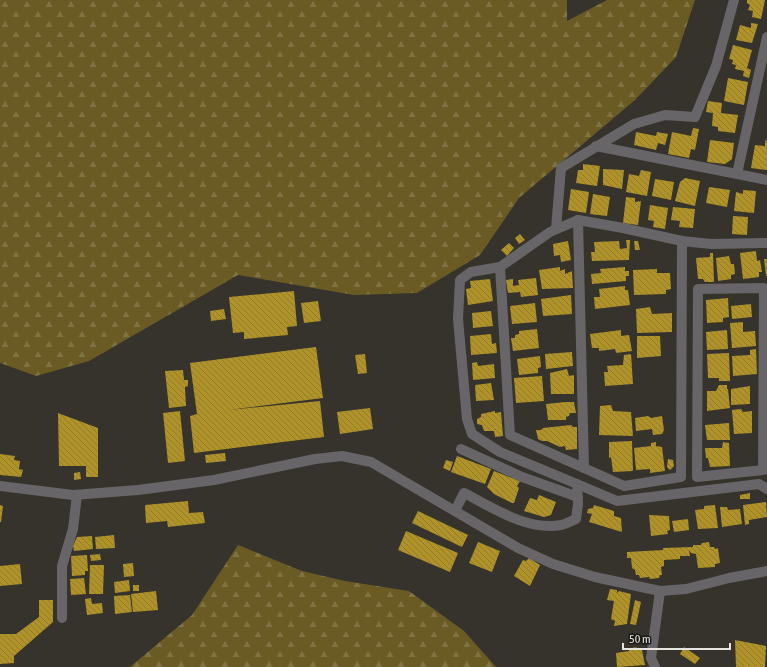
<svg xmlns="http://www.w3.org/2000/svg" width="767" height="667" font-family="'Asap Condensed',sans-serif">
	<defs>
		<pattern id="forest-firs" width="22" height="20" patternUnits="userSpaceOnUse"><rect width="22" height="20" fill="#6a5a24"/><path d="M5 1l3.5 6h-7zM16 11l3.5 6h-7z" fill="#7f7243"/></pattern>
		<pattern id="building-back-hatch" width="6" height="6" patternUnits="userSpaceOnUse"><rect width="6" height="6" fill="#b09328"/><path d="M-1 5l2 2M0 0l6 6M5-1l2 2" fill="none" stroke="#907b30"/></pattern>
	</defs>
	<rect width="100%" height="100%" fill="#35332b"/>
	<g fill="url(#forest-firs)">
		<polygon points="0,0 567,0 567,21 607,0 695,0 676,57 635,100 519,198 480,255 417,293 354,295 238,275 89,361 36,376 0,363"/>
		<polygon points="238,545 302,571 345,581 409,591 464,631 496,667 130,667 192,615"/>
	</g>
	<g fill="url(#building-back-hatch)">
		<polygon points="747,0 765,0 761,19 752,17 753,11 748,10 750,5 747,3"/>
		<polygon points="751,23 758,24 752,43 736,40 740,25 751,28"/>
		<polygon points="733,45 752,50 747,68 751,70 749,78 743,76 744,71 735,69 736,65 732,64 733,60 729,59"/>
		<polygon points="728,78 748,82 744,105 724,101"/>
		<polygon points="708,101 722,103 721,113 738,115 735,133 718,131 718,127 712,126 713,113 706,112"/>
		<polygon points="693,128 699,129 695,150 691,149 689,158 668,154 672,132 691,136"/>
		<polygon points="636,132 656,136 657,132 668,134 665,145 658,143 656,150 634,145"/>
		<polygon points="710,140 734,143 732,159 725,164 707,162"/>
		<polygon points="765,140 767,141 767,170 751,168 755,145 765,146"/>
		<polygon points="583,164 600,166 597,186 576,183 578,170 583,170"/>
		<polygon points="603,169 624,170 622,189 603,185"/>
		<polygon points="641,170 651,172 647,196 626,192 629,174 639,176"/>
		<polygon points="685,178 700,181 695,206 675,201 680,182"/>
		<polygon points="655,179 674,182 671,200 652,196"/>
		<polygon points="709,187 730,190 727,207 706,203"/>
		<polygon points="571,189 589,192 586,213 568,210"/>
		<polygon points="743,190 756,191 754,213 734,211 736,192 743,194"/>
		<polygon points="593,194 610,197 607,216 590,214"/>
		<polygon points="626,197 635,198 635,202 641,201 638,225 623,223"/>
		<polygon points="650,205 668,208 665,229 653,227 654,221 648,220"/>
		<polygon points="673,207 695,209 693,228 679,227 680,221 671,220"/>
		<polygon points="733,216 748,217 747,235 732,234"/>
		<polygon points="520,234 525,240 519,244 515,238"/>
		<polygon points="626,240 630,240 629,260 592,261 591,252 595,252 594,242 619,241 620,249 627,248"/>
		<polygon points="568,241 571,260 561,262 560,255 554,256 553,244"/>
		<polygon points="634,241 638,241 640,250 635,250"/>
		<polygon points="509,243 514,248 507,256 501,250"/>
		<polygon points="756,251 757,261 760,260 762,272 759,272 759,277 743,279 740,253"/>
		<polygon points="710,253 713,253 714,282 705,282 703,279 698,279 696,258 710,257"/>
		<polygon points="729,256 731,264 734,264 735,274 731,275 731,279 718,281 716,258"/>
		<polygon points="764,259 767,259 767,276 766,276"/>
		<polygon points="560,267 560,271 565,269 565,274 572,271 573,288 542,289 539,270"/>
		<polygon points="625,267 625,271 629,271 629,276 626,276 626,281 592,284 591,274 601,273 600,269"/>
		<polygon points="657,269 657,273 670,273 671,289 666,290 666,294 634,295 633,270"/>
		<polygon points="536,278 538,295 521,297 520,292 508,293 506,280 513,279 513,286 519,285 518,280"/>
		<polygon points="490,279 493,301 468,305 466,289 471,288 470,281"/>
		<polygon points="625,286 625,290 628,290 630,305 595,309 594,297 600,297 599,289"/>
		<polygon points="294,291 297,326 287,327 288,335 244,339 244,332 233,333 229,297"/>
		<polygon points="571,295 572,314 543,316 541,299"/>
		<polygon points="728,298 729,317 723,318 723,322 707,323 706,300"/>
		<polygon points="318,301 321,321 304,323 301,303"/>
		<polygon points="535,303 537,322 512,324 510,306"/>
		<polygon points="751,304 752,317 732,319 731,306"/>
		<polygon points="650,307 652,314 672,313 672,332 637,333 636,309"/>
		<polygon points="224,309 226,319 211,321 210,311"/>
		<polygon points="491,311 493,326 473,328 472,313"/>
		<polygon points="743,322 743,332 755,331 756,346 732,348 730,323"/>
		<polygon points="537,329 539,348 513,351 511,338 515,338 515,335 519,334 519,331"/>
		<polygon points="621,330 621,336 629,335 632,351 616,353 615,349 599,351 599,348 592,348 590,334"/>
		<polygon points="727,330 728,349 707,350 706,332"/>
		<polygon points="491,334 492,344 496,343 497,353 471,355 470,336"/>
		<polygon points="637,336 660,336 661,356 637,358"/>
		<polygon points="316,347 323,398 228,410 320,401 324,437 194,453 190,416 197,414 190,363"/>
		<polygon points="756,349 757,374 733,376 732,356 750,355 750,350"/>
		<polygon points="572,352 573,366 546,369 545,354"/>
		<polygon points="729,353 730,381 719,381 719,378 708,378 707,354"/>
		<polygon points="365,354 367,373 358,374 355,355"/>
		<polygon points="631,354 633,384 605,386 604,372 608,372 607,366 623,365 624,355"/>
		<polygon points="540,356 541,367 538,368 538,373 519,375 517,359"/>
		<polygon points="477,362 478,366 494,364 495,378 473,380 472,363"/>
		<polygon points="567,369 569,376 574,375 574,394 551,394 550,373"/>
		<polygon points="183,370 184,380 188,380 188,386 185,387 186,406 169,408 165,371"/>
		<polygon points="542,376 544,401 516,403 514,378"/>
		<polygon points="491,383 494,400 476,401 475,385"/>
		<polygon points="719,385 727,385 727,389 728,389 730,408 707,411 707,391 716,391"/>
		<polygon points="750,386 750,404 731,405 731,389"/>
		<polygon points="565,402 574,402 576,413 570,413 569,416 566,417 566,420 548,420 546,404"/>
		<polygon points="611,405 613,411 631,412 633,436 599,435 600,406"/>
		<polygon points="370,408 373,429 340,434 337,412"/>
		<polygon points="741,409 743,412 752,411 752,433 734,434 732,410"/>
		<polygon points="180,411 185,461 168,463 163,413"/>
		<polygon points="495,411 495,413 501,412 503,436 495,437 494,431 484,431 482,425 477,424 477,419 481,417 481,414"/>
		<polygon points="58,413 98,428 98,477 86,477 86,466 59,466"/>
		<polygon points="648,416 651,418 662,416 664,430 662,434 653,435 652,429 636,431 635,418"/>
		<polygon points="729,423 730,440 707,440 705,425"/>
		<polygon points="571,425 573,427 577,427 577,449 566,450 565,446 560,447 547,441 542,441 538,439 536,430 541,430 543,428"/>
		<polygon points="632,441 633,471 613,472 611,457 609,458 609,442"/>
		<polygon points="656,442 656,446 662,447 665,471 650,473 650,469 636,470 634,448 651,446 651,443"/>
		<polygon points="723,442 729,443 730,466 710,467 708,458 706,458 705,448 722,448"/>
		<polygon points="225,453 226,461 206,463 205,455"/>
		<polygon points="0,454 15,456 14,460 20,461 19,469 23,470 21,477 0,475"/>
		<polygon points="457,456 491,469 485,484 451,472"/>
		<polygon points="668,459 673,460 674,466 670,470 667,467"/>
		<polygon points="446,460 453,462 450,471 443,468"/>
		<polygon points="494,471 520,481 517,486 519,488 514,503 512,503 494,494 487,487"/>
		<polygon points="80,472 81,479 74,480 74,473"/>
		<polygon points="750,493 750,499 740,499 740,495"/>
		<polygon points="539,495 556,502 551,515 544,517 524,511 530,498 537,500"/>
		<polygon points="188,501 189,513 203,512 205,523 168,527 167,521 146,523 145,505"/>
		<polygon points="766,502 767,517 749,520 749,524 745,525 743,505"/>
		<polygon points="0,505 3,506 1,522 0,522"/>
		<polygon points="594,505 614,511 614,516 621,518 622,532 589,522 592,514 587,513 588,509 593,508"/>
		<polygon points="715,505 718,528 698,529 695,510 704,509 704,506"/>
		<polygon points="720,507 727,507 728,510 740,509 742,524 722,527"/>
		<polygon points="418,511 468,535 462,547 412,523"/>
		<polygon points="649,515 669,516 670,530 667,531 668,534 651,536"/>
		<polygon points="688,519 689,530 674,532 672,521"/>
		<polygon points="406,531 458,553 450,572 398,550"/>
		<polygon points="114,535 115,548 96,549 95,537"/>
		<polygon points="92,536 93,549 74,551 73,546 77,537"/>
		<polygon points="478,542 500,551 492,572 469,563"/>
		<polygon points="709,542 710,547 714,547 715,549 718,548 720,563 715,564 715,567 698,568 696,554 691,553 689,550 690,556 680,556 680,559 664,560 664,566 661,567 662,575 660,575 659,578 650,579 649,577 640,578 639,575 636,575 635,570 632,568 631,558 627,558 627,552 663,550 663,548 693,547 693,545 701,545 702,543"/>
		<polygon points="100,554 101,560 91,561 90,555"/>
		<polygon points="87,555 88,571 85,571 85,575 72,576 71,556"/>
		<polygon points="529,558 540,565 530,586 514,576 523,560 526,561"/>
		<polygon points="133,563 134,576 124,577 123,564"/>
		<polygon points="20,564 22,584 0,586 0,566"/>
		<polygon points="90,565 104,565 103,594 89,594"/>
		<polygon points="84,578 86,594 71,595 70,579"/>
		<polygon points="129,580 130,591 115,593 114,582"/>
		<rect x="133" y="585" width="6" height="6"/>
		<polygon points="610,589 617,590 617,593 619,591 631,594 627,624 614,626 615,621 611,619 614,601 607,600"/>
		<polygon points="156,591 158,610 133,612 131,594"/>
		<polygon points="130,595 132,612 115,614 114,596"/>
		<polygon points="91,598 92,604 102,603 103,613 87,615 85,599"/>
		<polygon points="39,600 53,600 53,622 14,656 14,663 0,664 0,634 16,634 39,617"/>
		<polygon points="635,600 641,602 636,625 630,624"/>
		<polygon points="735,640 766,646 765,667 736,667"/>
		<polygon points="636,647 638,650 642,650 645,665 617,667 616,653 629,651 629,649"/>
		<polygon points="684,647 700,658 695,664 680,654"/>
	</g>
	<g fill="none" stroke-linecap="round" stroke-linejoin="round">
		<g stroke="#686568" stroke-width="10">
			<polyline points="596,146 767,180"/>
			<polyline points="737,174 767,37"/>
			<polyline points="556,229 561,168 634,124 665,115 695,117 716,66 734,0"/>
			<polyline points="500,267 510,435 584,468 578,220"/>
			<polyline points="461,449 522,477 578,497"/>
			<polyline points="584,468 624,486 681,477 682,241"/>
			<polyline points="763,470 764,288 698,289 697,477 763,470 767,469"/>
			<polyline points="577,484 617,501 759,484 767,489"/>
			<polyline points="0,486 73,495 138,490 214,480 315,459 342,456 371,462 518,548 553,564 595,577 660,591 686,589 729,578 767,571"/>
			<path d="M455 511 464 493C494 508 526 531 561 525 566 524 571 521 576 519L578 504 577 484 500 452 472 434 467 419 458 319 460 280 471 272 500 267 550 232 578 220 623 228 682 241 711 244 767 243"/>
			<polyline points="62,618 62,566 73,529 77,495"/>
			<polyline points="655,667 651,658 660,591"/>
		</g>
	</g>
	<path d="M623 643v6h107v-6" fill="none" stroke="#e6e4df" stroke-width="2"/>
	<text x="629" y="643" font-size="12" fill="#e6e4df" stroke="#1b1a17" stroke-width="3" paint-order="stroke">50 m</text>
</svg>
